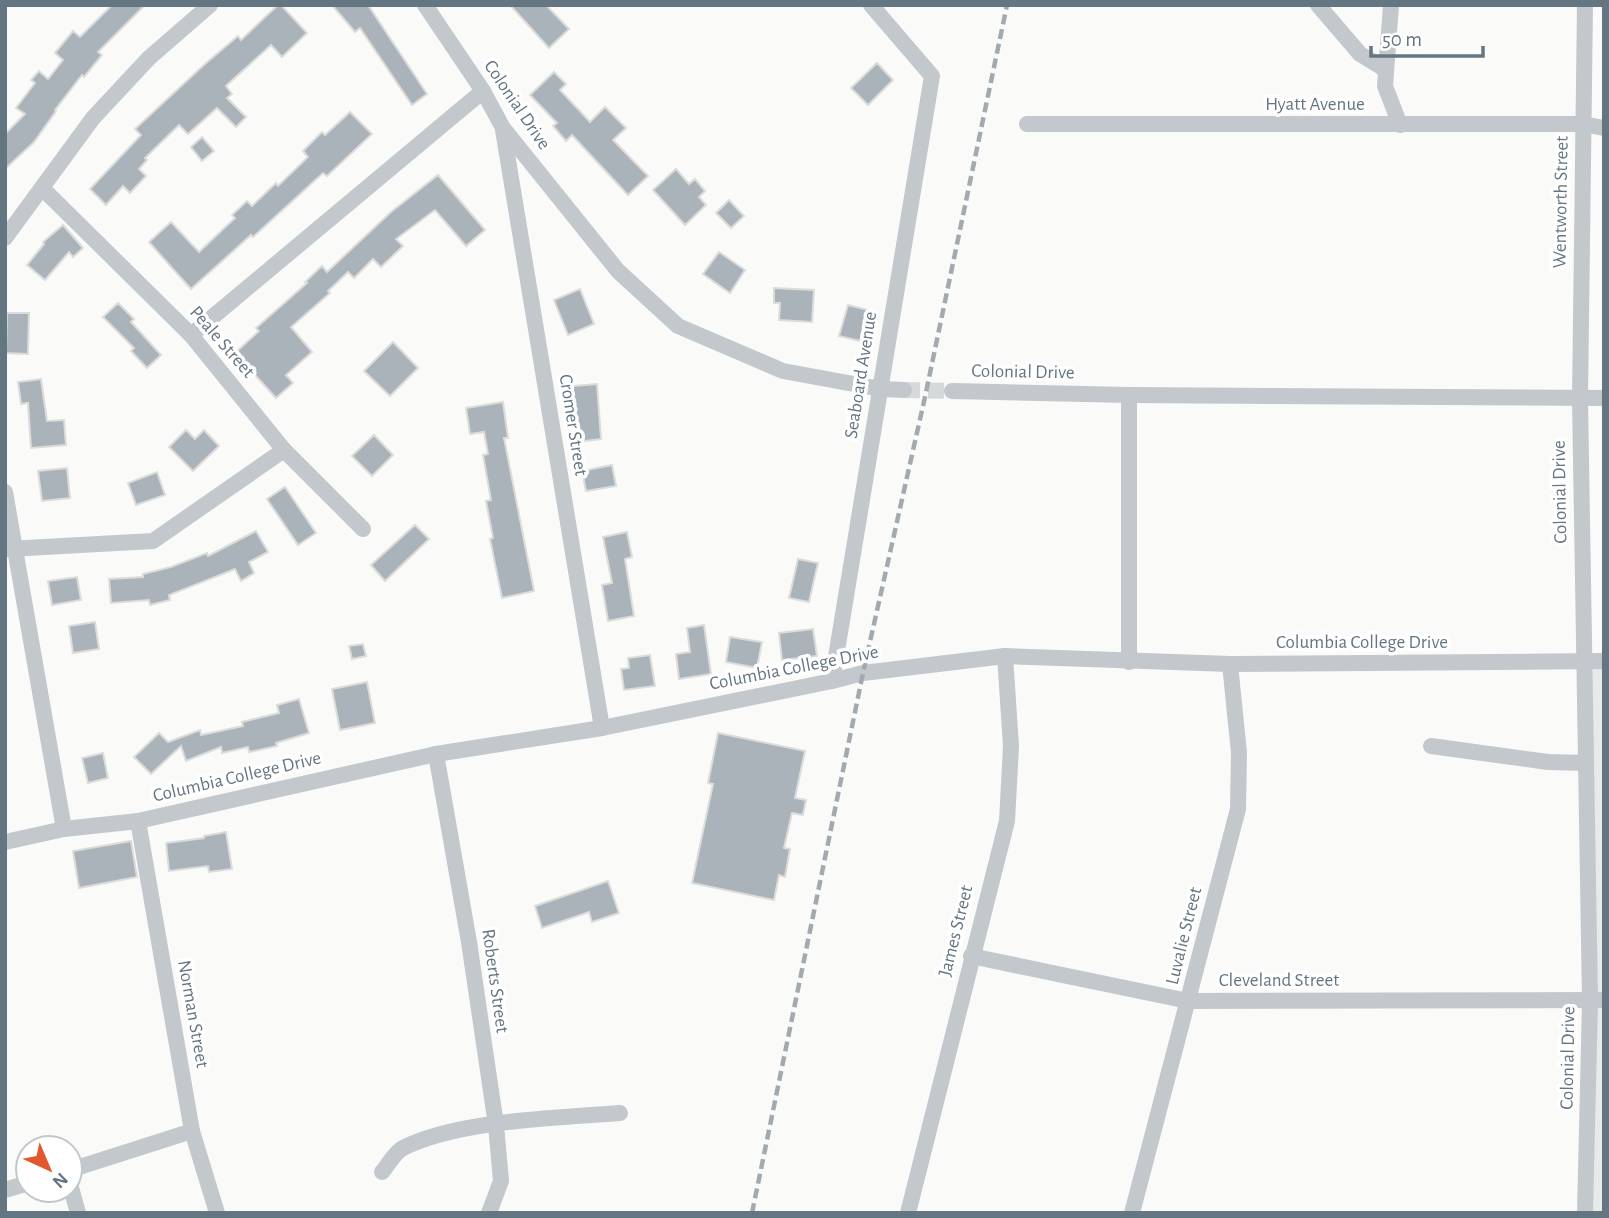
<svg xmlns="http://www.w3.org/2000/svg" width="1609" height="1218" font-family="'Alegreya Sans',sans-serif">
	<rect width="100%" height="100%" fill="#fafaf8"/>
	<polygon fill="#e8e9e9" points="1583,661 1604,661 1604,1213 1585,1213"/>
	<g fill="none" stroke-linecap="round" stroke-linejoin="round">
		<polyline stroke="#bbc7cb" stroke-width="4.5" points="5,6 6,5"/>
	</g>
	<g fill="#aab3b9" stroke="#dcdcda" stroke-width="2">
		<polygon points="112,5 145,5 98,52 102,55 84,77 82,75 55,110 56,111 34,142 5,169 5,134 25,114 16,108 35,83 31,80 39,71 48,79 63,60 55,53 73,31 80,37"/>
		<polygon points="278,5 281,5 307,33 282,57 271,45 226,86 232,94 227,98 246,117 236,127 217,108 188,134 179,125 145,158 147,160 139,169 146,176 130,193 123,186 106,205 90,189 141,135 135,129 205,64 238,36 241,40"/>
		<polygon points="332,5 368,5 427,94 412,105 360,28 355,32"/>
		<polygon points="510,5 546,5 569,29 549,48"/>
		<polygon points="877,63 893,80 868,105 851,88"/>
		<polygon points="554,72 566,84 560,90 590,122 605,107 626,128 613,140 648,176 628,195 572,135 566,141 553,126 557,123 530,95"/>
		<polygon points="350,112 372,134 327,176 323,173 253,237 251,235 191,289 149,242 171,222 199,252 235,218 232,215 247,201 252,206 276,183 278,186 308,157 303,151 322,132 325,135"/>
		<polygon points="202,137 214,151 202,161 191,147"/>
		<polygon points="676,169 689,184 695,179 705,191 699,197 706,205 685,225 653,190"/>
		<polygon points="438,175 485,230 466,246 435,210 396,239 403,246 381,267 373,259 354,278 348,272 328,291 330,293 291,327 312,352 286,375 293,383 276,398 235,353 259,331 256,328 307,283 305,282 322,266 327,272 391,212"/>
		<polygon points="729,200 744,216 731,228 716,213"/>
		<polygon points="63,225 83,248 73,257 69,252 45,280 27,265 44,244 43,242"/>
		<polygon points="719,252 745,270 730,293 703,274"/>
		<polygon points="774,288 814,290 812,322 779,320 780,303 774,303"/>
		<polygon points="580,289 594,324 568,335 554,300"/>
		<polygon points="118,303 134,319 131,322 161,355 147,368 131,351 134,348 103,317"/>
		<polygon points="848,305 868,310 860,341 839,336"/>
		<polygon points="7,313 29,313 28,354 6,353"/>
		<polygon points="393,342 418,368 390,396 364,371"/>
		<polygon points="41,379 47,421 64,420 66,445 31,448 28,403 21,404 18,382"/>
		<polygon points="597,384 601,439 576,442 573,386"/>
		<polygon points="503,402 508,438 504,438 534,591 502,598 490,539 493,538 486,501 491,500 483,455 488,454 484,432 470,434 466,408"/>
		<polygon points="186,430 195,439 204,430 219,446 193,471 169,447"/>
		<polygon points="374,435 393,455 372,476 352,456"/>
		<polygon points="612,465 616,486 586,491 582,471"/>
		<polygon points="67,468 70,498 42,501 38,471"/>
		<polygon points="157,472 165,495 136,505 128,483"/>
		<polygon points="285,487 316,533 298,545 267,499"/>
		<polygon points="415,525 429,539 385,581 371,565"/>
		<polygon points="256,531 268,552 249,562 254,573 241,581 235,569 169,595 170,600 150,605 149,600 111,603 109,579 143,577 143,574 171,567 207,553 208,556"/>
		<polygon points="627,532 632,557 625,559 634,616 608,621 602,585 612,583 603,537"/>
		<polygon points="798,559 818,563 809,602 789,598"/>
		<polygon points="77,577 81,600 52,605 48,581"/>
		<polygon points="95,622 99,649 73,653 69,626"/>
		<polygon points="704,625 711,674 679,679 676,654 690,652 687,628"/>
		<polygon points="813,629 817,656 782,660 779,633"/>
		<polygon points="730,637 762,642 757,668 726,662"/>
		<polygon points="363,644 366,656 352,659 349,646"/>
		<polygon points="650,655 655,686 624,690 621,669 629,668 628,658"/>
		<polygon points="367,682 375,723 340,730 332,689"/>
		<polygon points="299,699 309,733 276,743 277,746 249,752 248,747 222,753 221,747 186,761 181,746 151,774 134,757 159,733 168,742 200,730 201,735 243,726 242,722 279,713 277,705"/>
		<polygon points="718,733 805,751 795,798 806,800 803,815 792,813 784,848 790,849 785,877 779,875 774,900 692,883 713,784 708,783"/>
		<polygon points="103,753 108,778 88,783 82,758"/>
		<polygon points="226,832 232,869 209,872 208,866 169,871 166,843 204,838 204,836"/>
		<polygon points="131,841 137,877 79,888 73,851"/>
		<polygon points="608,881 619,913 592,922 589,912 542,928 535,906"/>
	</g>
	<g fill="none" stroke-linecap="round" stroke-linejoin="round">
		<polyline stroke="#d5d9db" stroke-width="16" stroke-dasharray="16 8" stroke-linecap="butt" points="904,390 952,391"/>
		<g stroke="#c3c8cc" stroke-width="16">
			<polyline points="425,5 483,91 503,128 618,271 678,326 783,371 881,389 904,390"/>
			<polyline points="1318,5 1360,54 1386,70"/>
			<polyline points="1391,5 1385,86 1400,125"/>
			<polyline points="1585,5 1580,399 1590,1001 1585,1213"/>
			<polyline points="1027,124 1583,124 1604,128"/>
			<polyline points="503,130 602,728"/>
			<polyline points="42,188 191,335 284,450 363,529"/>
			<polyline points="5,238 93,118 149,58 210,5"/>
			<polyline points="191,335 483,91"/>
			<polyline points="952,391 1129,395 1604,398"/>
			<polyline points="1129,395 1129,662"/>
			<polyline points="5,492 64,829"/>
			<polyline points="8,549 153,541 284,450"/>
			<polyline points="832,681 932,76 871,5"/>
			<polyline points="1431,746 1548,762 1585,763"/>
			<polyline points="436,754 469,942 496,1125 501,1181 489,1213"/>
			<polyline points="138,821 192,1131 217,1213"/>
			<polyline points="5,842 64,829 138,821 436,754 602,728 832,681 863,673 1005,656 1230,664 1604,661"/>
			<polyline points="971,956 1188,1001 1604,1000"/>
			<polyline points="70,1170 192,1131"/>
			<path d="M382 1172C388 1165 395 1152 403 1148 459 1120 557 1118 620 1113"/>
			<polyline points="70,1184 78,1213"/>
			<polyline points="5,1190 28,1183"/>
			<polyline points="908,1213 1007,821 1011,746 1005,656"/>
			<polyline points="1132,1213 1238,809 1239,753 1230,664"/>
		</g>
		<polyline stroke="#a2aab0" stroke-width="4.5" stroke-dasharray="10 5" stroke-linecap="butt" points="752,1213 863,673 925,397 1007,5"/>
	</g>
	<g text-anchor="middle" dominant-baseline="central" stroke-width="7" stroke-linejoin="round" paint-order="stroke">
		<g font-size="19" fill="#657683" stroke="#fff">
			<text x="1315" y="104">Hyatt Avenue</text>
			<text transform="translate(517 105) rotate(56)">Colonial Drive</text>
			<text transform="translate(1561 202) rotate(-89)">Wentworth Street</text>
			<text transform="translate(222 342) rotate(49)">Peale Street</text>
			<text transform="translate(1023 372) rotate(1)">Colonial Drive</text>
			<text transform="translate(861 375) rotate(-81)">Seaboard Avenue</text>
			<text transform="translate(573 425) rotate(81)">Cromer Street</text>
			<text transform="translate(1560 492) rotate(-91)">Colonial Drive</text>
			<text x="1362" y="642">Columbia College Drive</text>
			<text transform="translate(794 668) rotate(-11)">Columbia College Drive</text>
			<text transform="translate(237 777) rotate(-13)">Columbia College Drive</text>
			<text transform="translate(956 931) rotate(-76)">James Street</text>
			<text transform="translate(1184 936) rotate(-76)">Luvalie Street</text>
			<text x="1279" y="980">Cleveland Street</text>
			<text transform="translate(495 981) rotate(82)">Roberts Street</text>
			<text transform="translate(193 1014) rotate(80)">Norman Street</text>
			<text transform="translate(1568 1058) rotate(-89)">Colonial Drive</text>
		</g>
	</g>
	<rect width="1609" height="1218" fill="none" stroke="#657683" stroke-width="14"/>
	<g transform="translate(49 1169) rotate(136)"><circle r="33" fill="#ffffff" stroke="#c1c8cd" stroke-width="2"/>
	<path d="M0-5L12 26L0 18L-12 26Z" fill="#e4572e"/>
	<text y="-10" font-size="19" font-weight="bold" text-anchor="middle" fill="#657683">N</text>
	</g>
	<path d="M1371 46v10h112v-10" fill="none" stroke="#657683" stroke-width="3.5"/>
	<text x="1382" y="46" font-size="21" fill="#657683" stroke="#ffffff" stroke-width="5" paint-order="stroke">50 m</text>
</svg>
